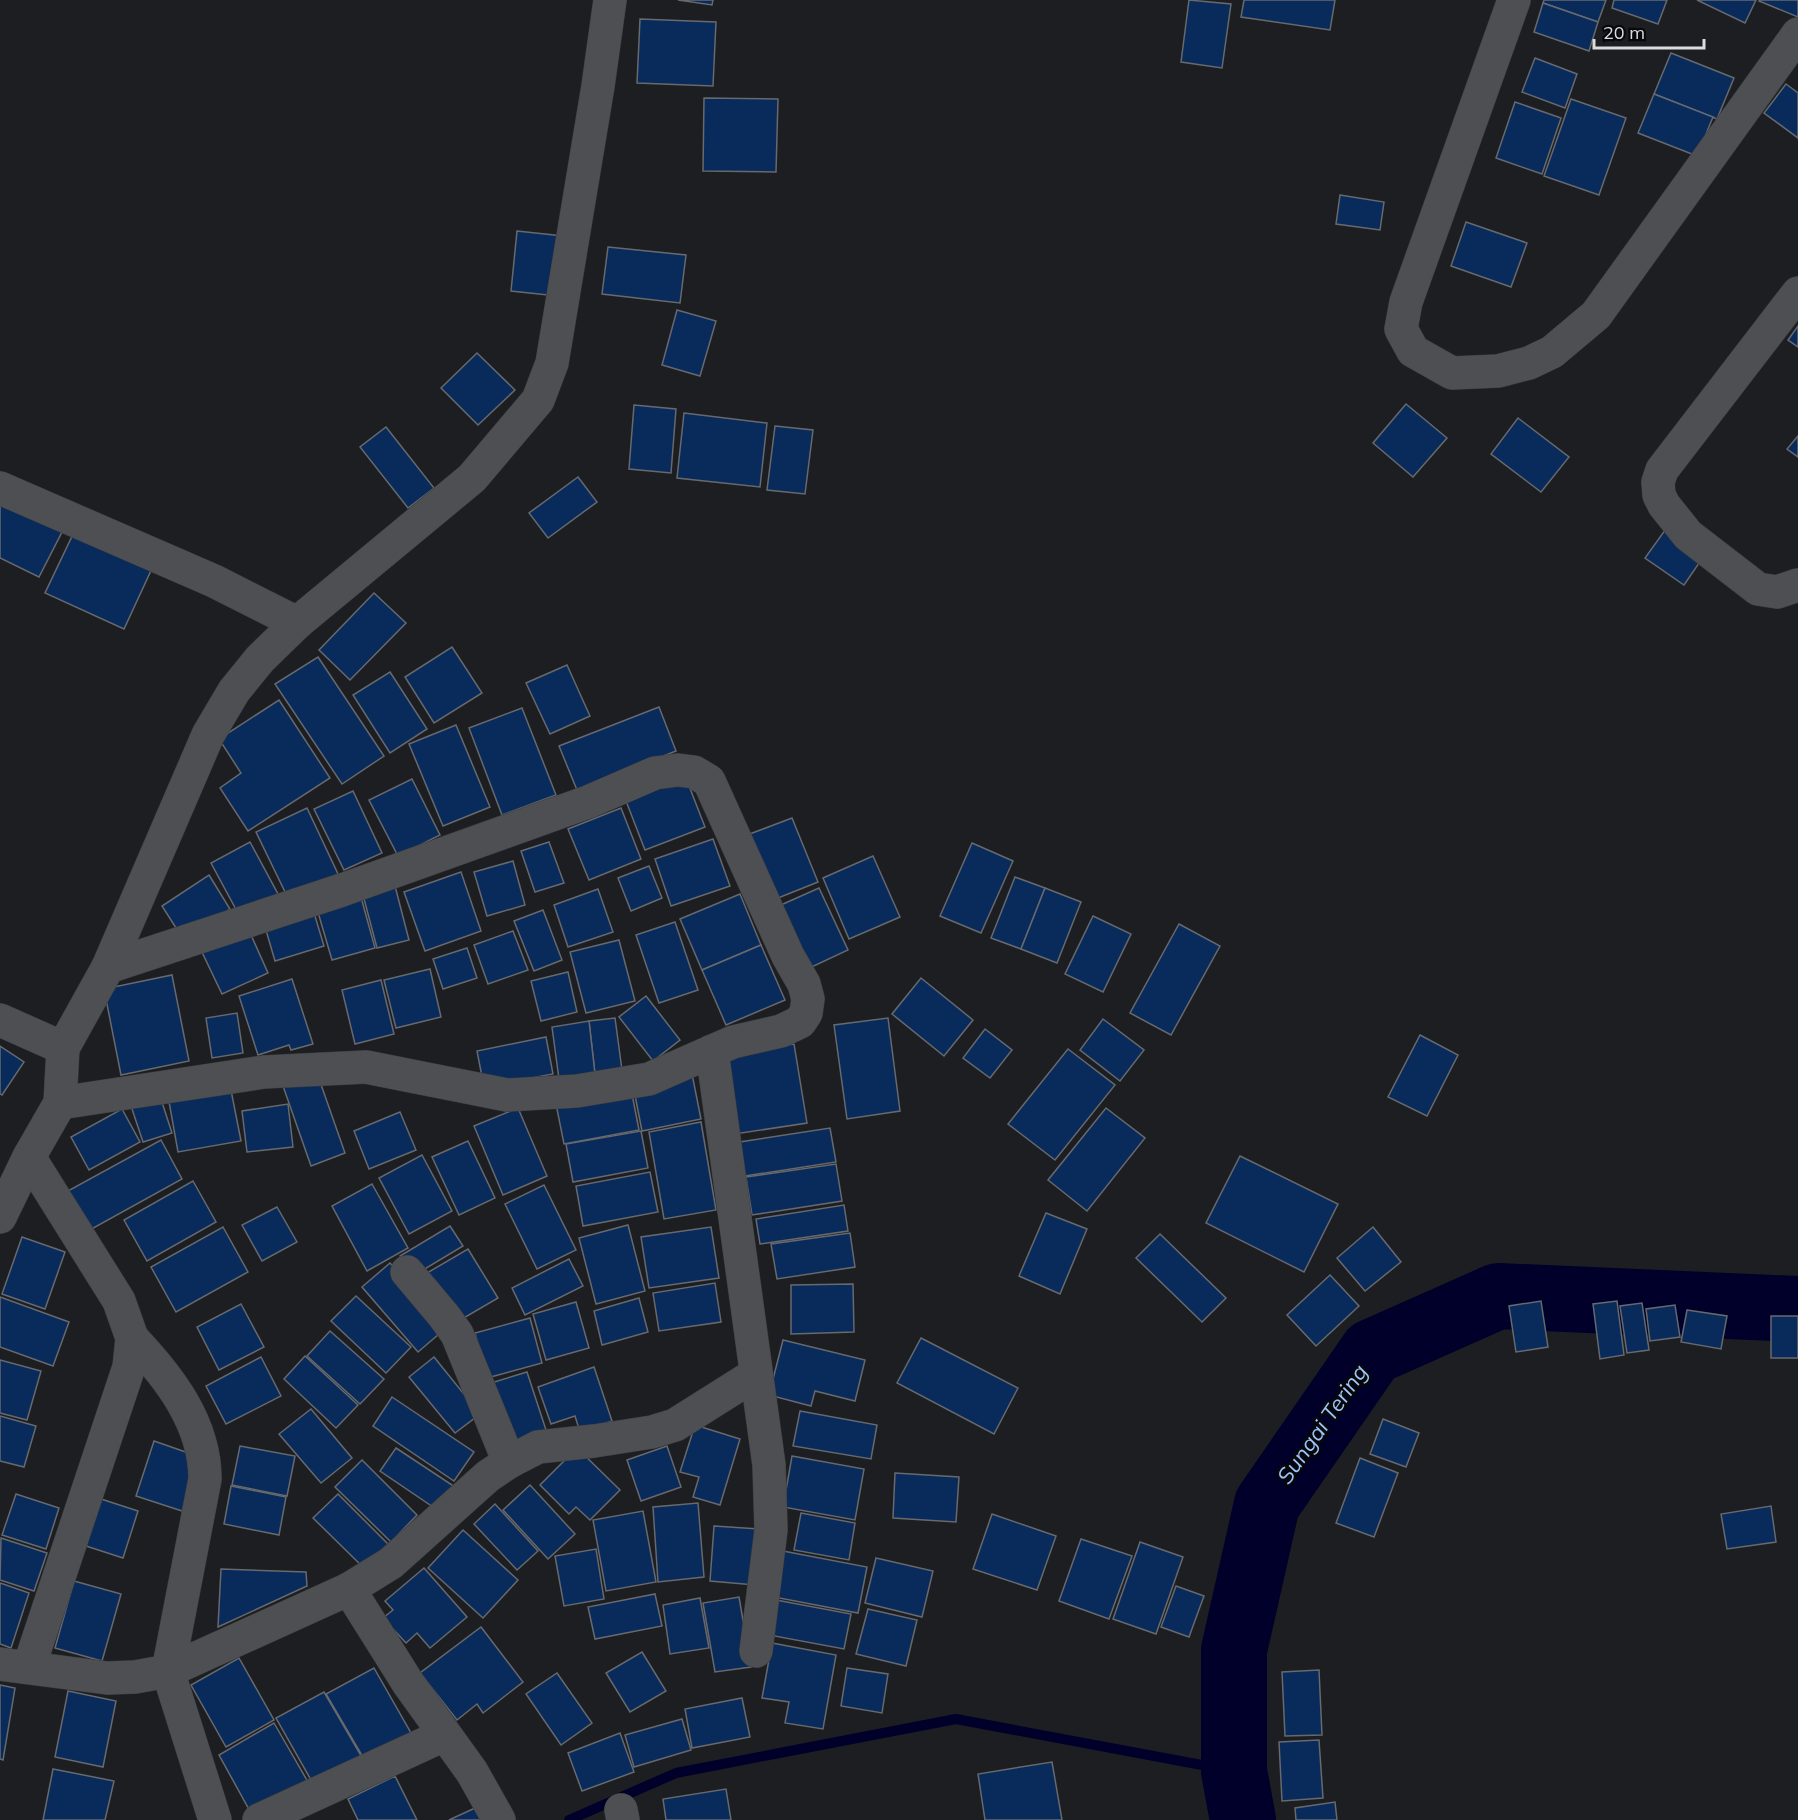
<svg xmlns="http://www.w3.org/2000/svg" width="1798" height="1820" font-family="Mulish,sans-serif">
	<rect width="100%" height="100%" fill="#1c1e21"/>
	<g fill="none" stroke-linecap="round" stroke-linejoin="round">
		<polyline stroke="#00002a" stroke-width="10" points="569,1820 676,1773 956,1719 1234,1771"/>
		<polyline stroke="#00002a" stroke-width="66" points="1243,1820 1234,1771 1234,1650 1267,1504 1372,1352 1498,1296 1798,1309"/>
	</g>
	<g fill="#082b5c" stroke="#67696d" stroke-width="1.5">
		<polygon points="678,0 713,0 712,5"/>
		<polygon points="1189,0 1231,4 1222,68 1181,62"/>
		<polygon points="1244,0 1335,0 1330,30 1241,17"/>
		<polygon points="1544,0 1606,0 1598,22 1543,3"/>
		<polygon points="1614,0 1667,0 1658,24 1612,8"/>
		<polygon points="1697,0 1756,0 1745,23"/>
		<polygon points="1760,0 1798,0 1798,17 1759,1"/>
		<polygon points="1543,3 1598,22 1589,51 1534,32"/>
		<polygon points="640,19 716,22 713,86 637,83"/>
		<polygon points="1671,53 1734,78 1717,119 1654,94"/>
		<polygon points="1535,58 1577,74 1565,108 1522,92"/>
		<polygon points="1786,84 1798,93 1798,138 1764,113"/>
		<polygon points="1654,94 1713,117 1697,156 1638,133"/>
		<polygon points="704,98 778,99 776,172 703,171"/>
		<polygon points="1571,99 1626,118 1599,195 1544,176"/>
		<polygon points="1515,102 1561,118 1542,174 1496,158"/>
		<polygon points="1340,195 1384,202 1380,230 1336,224"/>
		<polygon points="1466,222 1527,243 1511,287 1451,266"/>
		<polygon points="517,231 563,236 557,296 511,291"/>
		<polygon points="608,247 686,255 680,303 602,294"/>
		<polygon points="677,310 716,321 700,376 662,365"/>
		<polygon points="1798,326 1798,347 1788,340"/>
		<polygon points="477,353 515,390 478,425 441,388"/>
		<polygon points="1406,404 1447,438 1413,477 1373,443"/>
		<polygon points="634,405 676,409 671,473 629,469"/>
		<polygon points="684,413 767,423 760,487 677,478"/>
		<polygon points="1518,418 1569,457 1541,492 1491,454"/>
		<polygon points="775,426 813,430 805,494 767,490"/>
		<polygon points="386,427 434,488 408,508 360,447"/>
		<polygon points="1798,436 1798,457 1787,449"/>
		<polygon points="578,477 597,502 548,538 529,513"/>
		<polygon points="0,501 62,532 39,577 0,558"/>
		<polygon points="1668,526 1706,553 1684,585 1645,558"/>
		<polygon points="76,528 154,564 124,629 45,593"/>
		<polygon points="374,593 406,623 350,680 319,650"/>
		<polygon points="452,647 482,693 434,723 405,677"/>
		<polygon points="318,657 384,756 342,784 275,684"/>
		<polygon points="567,665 590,716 550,734 526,683"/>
		<polygon points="390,672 427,729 390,753 353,695"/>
		<polygon points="279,700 330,778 248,831 220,788 241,773 219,739"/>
		<polygon points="659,707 676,751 577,790 559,746"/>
		<polygon points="522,708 556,795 502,815 469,728"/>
		<polygon points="456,725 490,807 443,826 409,744"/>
		<polygon points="686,778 705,827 645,850 626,801"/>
		<polygon points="412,779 440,835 398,856 369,800"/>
		<polygon points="353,791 382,853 344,870 314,809"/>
		<polygon points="307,808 338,874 288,898 256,832"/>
		<polygon points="621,808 641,859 589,880 568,829"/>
		<polygon points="792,818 818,882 773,900 747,835"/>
		<polygon points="713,839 730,886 671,906 655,859"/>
		<polygon points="250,842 278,894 239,915 211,863"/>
		<polygon points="549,842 564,883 535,892 521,851"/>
		<polygon points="972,843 1013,861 981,933 940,916"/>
		<polygon points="873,856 900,917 849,939 823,878"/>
		<polygon points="513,861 525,905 487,916 474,872"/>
		<polygon points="649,866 662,898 631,911 618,878"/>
		<polygon points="461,872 481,931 425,951 404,892"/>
		<polygon points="209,875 230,909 183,939 162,906"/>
		<polygon points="1015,877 1045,888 1021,949 991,938"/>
		<polygon points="395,886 409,940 377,948 363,895"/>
		<polygon points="819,888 848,950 801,972 772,909"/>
		<polygon points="1045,888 1081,902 1057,963 1021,949"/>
		<polygon points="598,889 613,932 568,947 554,905"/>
		<polygon points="359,890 375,948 332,960 315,902"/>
		<polygon points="740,894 761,945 702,970 680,919"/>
		<polygon points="312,906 324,946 275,961 263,920"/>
		<polygon points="543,910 562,960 534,971 514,921"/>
		<polygon points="1093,916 1131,934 1103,992 1065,974"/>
		<polygon points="675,922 698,990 659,1003 636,935"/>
		<polygon points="1179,924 1220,946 1171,1035 1130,1013"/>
		<polygon points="247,926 268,973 222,994 200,948"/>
		<polygon points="513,931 528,970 488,984 474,945"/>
		<polygon points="619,940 635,1001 586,1013 570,952"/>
		<polygon points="761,945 785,1000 726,1025 702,970"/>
		<polygon points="467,948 477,978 443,989 433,959"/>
		<polygon points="430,969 441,1017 396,1028 384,980"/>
		<polygon points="568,972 577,1012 541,1021 531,981"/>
		<polygon points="172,975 189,1061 121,1075 104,989"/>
		<polygon points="921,978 973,1020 944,1056 892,1014"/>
		<polygon points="292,979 313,1044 291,1050 289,1045 258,1055 239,996"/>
		<polygon points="381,980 394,1034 355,1044 342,990"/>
		<polygon points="646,996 680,1040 653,1061 619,1017"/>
		<polygon points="237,1013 243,1053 212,1058 206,1018"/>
		<polygon points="615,1018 622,1070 595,1074 589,1021"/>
		<polygon points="888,1018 900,1111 847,1119 834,1025"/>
		<polygon points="1103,1019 1144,1050 1120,1081 1080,1050"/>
		<polygon points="589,1021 595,1074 559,1079 552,1027"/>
		<polygon points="985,1029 1012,1050 990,1078 963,1058"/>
		<polygon points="1420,1035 1458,1055 1427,1116 1388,1097"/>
		<polygon points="546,1037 553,1074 484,1087 477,1051"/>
		<polygon points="794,1044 807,1123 735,1134 723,1055"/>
		<polygon points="0,1046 24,1062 2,1095 0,1094"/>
		<polygon points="1068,1049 1115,1085 1055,1160 1008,1124"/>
		<polygon points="317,1073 345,1153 311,1166 283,1086"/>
		<polygon points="692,1074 701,1119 642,1131 633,1085"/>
		<polygon points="230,1085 241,1141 178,1152 168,1096"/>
		<polygon points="631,1089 639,1130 564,1144 556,1104"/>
		<polygon points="158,1090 172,1133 143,1142 129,1100"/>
		<polygon points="288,1104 293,1147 247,1152 242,1111"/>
		<polygon points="518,1108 547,1176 503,1195 474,1126"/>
		<polygon points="1106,1108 1145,1138 1087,1211 1048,1180"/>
		<polygon points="122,1109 140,1142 89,1170 71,1137"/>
		<polygon points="400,1112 416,1150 369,1169 354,1131"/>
		<polygon points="701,1122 716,1210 664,1219 649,1132"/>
		<polygon points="830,1128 836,1162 732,1178 727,1144"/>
		<polygon points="641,1131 648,1168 573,1182 566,1144"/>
		<polygon points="161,1140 182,1179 88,1231 66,1192"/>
		<polygon points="468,1141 495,1198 459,1215 432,1157"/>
		<polygon points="422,1155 452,1211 409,1234 379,1178"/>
		<polygon points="1240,1156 1338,1204 1304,1272 1206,1223"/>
		<polygon points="836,1164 842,1201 752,1215 746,1177"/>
		<polygon points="650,1172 658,1212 583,1226 576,1186"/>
		<polygon points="193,1181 216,1222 147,1261 124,1220"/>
		<polygon points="372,1184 408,1248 367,1271 332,1206"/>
		<polygon points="544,1185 576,1250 537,1269 505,1204"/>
		<polygon points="844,1205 848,1231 760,1244 756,1219"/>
		<polygon points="277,1207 297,1242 262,1261 242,1225"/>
		<polygon points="1046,1213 1087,1229 1060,1294 1019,1276"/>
		<polygon points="628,1225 645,1291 596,1304 579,1238"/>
		<polygon points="450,1226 463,1246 413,1276 400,1256"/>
		<polygon points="223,1227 248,1272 176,1312 151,1267"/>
		<polygon points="711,1227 719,1278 649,1288 641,1237"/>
		<polygon points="1373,1227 1401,1262 1365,1291 1337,1258"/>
		<polygon points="850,1233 855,1267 777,1279 771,1244"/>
		<polygon points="1160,1234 1226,1298 1202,1322 1136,1258"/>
		<polygon points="22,1237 65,1252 45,1309 2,1294"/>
		<polygon points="468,1249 498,1298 457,1322 427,1273"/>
		<polygon points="569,1259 583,1286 525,1315 512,1288"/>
		<polygon points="390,1263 446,1328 418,1352 362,1287"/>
		<polygon points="1330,1275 1359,1306 1316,1346 1287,1315"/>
		<polygon points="715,1283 721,1322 659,1331 653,1293"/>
		<polygon points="853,1284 854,1332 791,1334 791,1285"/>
		<polygon points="356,1296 411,1347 386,1373 331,1321"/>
		<polygon points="0,1297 69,1322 53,1366 0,1347"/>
		<polygon points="639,1298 648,1332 602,1345 594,1311"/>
		<polygon points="1541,1301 1548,1347 1516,1352 1509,1306"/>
		<polygon points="1617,1301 1624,1355 1600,1359 1593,1304"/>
		<polygon points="576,1302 589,1348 546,1360 533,1314"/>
		<polygon points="1642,1303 1649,1350 1627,1353 1620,1306"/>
		<polygon points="241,1304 264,1347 219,1370 197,1327"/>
		<polygon points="1675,1305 1680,1337 1650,1341 1646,1309"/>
		<polygon points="1687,1310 1727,1316 1721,1349 1681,1342"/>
		<rect x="1771" y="1316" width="27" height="42"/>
		<polygon points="530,1318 542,1363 487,1378 475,1333"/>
		<polygon points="330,1331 384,1379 360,1404 307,1356"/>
		<polygon points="921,1338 1018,1388 994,1434 897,1383"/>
		<polygon points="783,1340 865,1360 855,1401 815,1391 811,1406 769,1395"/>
		<polygon points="305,1356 358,1405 336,1428 284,1379"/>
		<polygon points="261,1357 281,1396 226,1424 206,1386"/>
		<polygon points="434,1357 480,1414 455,1433 409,1377"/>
		<polygon points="0,1360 41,1371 27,1420 0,1413"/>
		<polygon points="594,1367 612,1421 580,1432 575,1416 551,1424 538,1387"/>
		<polygon points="527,1372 548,1436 512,1448 491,1383"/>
		<polygon points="392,1397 474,1452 454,1481 373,1426"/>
		<polygon points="311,1409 352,1458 321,1483 279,1434"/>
		<polygon points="800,1411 877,1425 871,1459 793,1446"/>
		<polygon points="0,1416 36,1426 24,1467 0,1461"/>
		<polygon points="1383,1419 1419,1433 1406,1467 1370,1454"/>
		<polygon points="695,1425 740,1439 720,1505 693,1497 699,1477 680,1472"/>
		<polygon points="154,1441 200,1457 182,1511 136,1496"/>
		<polygon points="240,1446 295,1456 287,1496 232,1485"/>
		<polygon points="667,1446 681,1487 641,1501 627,1460"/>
		<polygon points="396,1448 455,1487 439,1511 380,1471"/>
		<polygon points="577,1448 620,1490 590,1520 576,1507 569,1514 540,1485"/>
		<polygon points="792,1456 864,1469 855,1520 783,1507"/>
		<polygon points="1360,1458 1398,1473 1374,1537 1336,1523"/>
		<polygon points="362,1460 417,1515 391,1542 335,1487"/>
		<polygon points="895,1473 959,1477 956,1522 893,1518"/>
		<polygon points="530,1485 575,1534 548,1559 503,1510"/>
		<polygon points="231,1486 286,1497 279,1535 224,1524"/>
		<polygon points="16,1494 59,1508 46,1549 2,1535"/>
		<polygon points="338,1494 390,1546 366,1570 313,1518"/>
		<polygon points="101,1499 138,1511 123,1558 86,1546"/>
		<polygon points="698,1503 704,1577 658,1582 653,1507"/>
		<polygon points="495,1504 538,1551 517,1570 474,1524"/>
		<polygon points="1771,1506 1776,1542 1727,1549 1721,1514"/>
		<polygon points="643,1511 656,1582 606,1591 593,1520"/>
		<polygon points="801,1513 855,1523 849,1560 794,1550"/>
		<polygon points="992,1514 1056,1536 1037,1590 973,1569"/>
		<polygon points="714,1526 759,1529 755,1585 710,1581"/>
		<polygon points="463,1530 518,1580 483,1618 428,1568"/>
		<polygon points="1,1538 47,1553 34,1591 0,1580"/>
		<polygon points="1081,1539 1132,1556 1109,1619 1059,1601"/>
		<polygon points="1140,1542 1183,1557 1156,1634 1113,1619"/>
		<polygon points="596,1549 604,1599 564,1606 555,1556"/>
		<polygon points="783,1551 867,1567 858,1613 774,1597"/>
		<polygon points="876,1558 933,1571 922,1617 865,1603"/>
		<polygon points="424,1568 467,1617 430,1648 417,1633 406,1643 383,1618 393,1610 385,1601"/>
		<polygon points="221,1569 306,1572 307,1586 218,1627"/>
		<polygon points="74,1581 121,1594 102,1661 55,1648"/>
		<polygon points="0,1583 29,1593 11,1648 0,1644"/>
		<polygon points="1176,1586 1204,1596 1189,1637 1161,1627"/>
		<polygon points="655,1594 662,1626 595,1639 588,1607"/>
		<polygon points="739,1597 751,1667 715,1672 703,1603"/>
		<polygon points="700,1598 709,1648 670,1654 663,1605"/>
		<polygon points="776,1600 851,1614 844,1649 769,1635"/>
		<polygon points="868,1609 917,1620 906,1666 856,1654"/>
		<polygon points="481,1627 523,1682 483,1713 477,1704 457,1720 420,1673"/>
		<polygon points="772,1643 836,1655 823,1729 785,1723 789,1702 762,1698"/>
		<polygon points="642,1652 666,1691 630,1712 606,1673"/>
		<polygon points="239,1658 274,1720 226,1747 191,1685"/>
		<polygon points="374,1668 411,1733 364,1759 326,1694"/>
		<polygon points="847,1668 888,1674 882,1713 841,1706"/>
		<polygon points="1319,1670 1322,1735 1285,1736 1282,1672"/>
		<polygon points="557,1673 592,1723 561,1745 526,1694"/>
		<polygon points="0,1685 15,1688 3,1760 0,1759"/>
		<polygon points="68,1691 116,1701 103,1767 55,1757"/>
		<polygon points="324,1692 363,1759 315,1787 276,1718"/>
		<polygon points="742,1698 750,1737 692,1748 685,1709"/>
		<polygon points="682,1719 691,1750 634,1767 625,1735"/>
		<polygon points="274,1723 308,1782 251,1813 219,1755"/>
		<polygon points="620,1733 634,1772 582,1791 568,1753"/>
		<polygon points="1319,1740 1323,1798 1282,1801 1279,1742"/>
		<polygon points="1052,1762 1062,1820 985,1820 978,1774"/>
		<polygon points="53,1769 114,1781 105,1820 43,1820"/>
		<polygon points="395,1776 417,1820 358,1820 348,1799"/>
		<polygon points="726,1789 731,1820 666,1820 663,1799"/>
		<polygon points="1335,1802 1337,1820 1296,1820 1295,1808"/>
		<polygon points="475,1808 481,1820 449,1820"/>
	</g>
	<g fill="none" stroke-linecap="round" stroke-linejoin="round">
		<g stroke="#3a3b3e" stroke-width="34">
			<g id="minor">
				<polyline points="1514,0 1406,302 1401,329 1413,351 1452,373 1498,371 1529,363 1552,352 1596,315 1798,34"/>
				<polyline points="1798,293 1662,470 1658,482 1659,495 1664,505 1688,535 1758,589 1777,592 1798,585"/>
				<polyline points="0,488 214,581 297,623"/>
				<polyline points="0,1020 63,1048"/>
				<polyline points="712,1051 769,1465 771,1530 756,1651"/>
				<polyline points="60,1103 264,1072 366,1067 507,1095 577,1091 649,1079 733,1042 781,1031 800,1022 806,1013 808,999 804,984 788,956 709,781 694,772 678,770 655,773 588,802 342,890 108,967"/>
				<polyline points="29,1157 119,1301 132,1338 129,1367 29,1667"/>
				<polyline points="0,1217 29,1157 60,1103 63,1048 108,967 208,735 234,691 260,659 297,623 472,478 538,400 552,363 598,86 610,0"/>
				<polyline points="407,1272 444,1316 457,1334 509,1462"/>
				<path d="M132 1338C169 1377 205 1423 205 1479L168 1671 215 1820"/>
				<polyline points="349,1589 408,1683 472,1772 499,1820"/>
				<polyline points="0,1664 107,1678 135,1677 168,1671 349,1589 391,1563 488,1476 509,1462 538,1447 594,1441 652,1432 675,1425 756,1374"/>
				<polyline points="621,1810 623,1820"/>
				<polyline points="259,1820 444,1735"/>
			</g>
		</g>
		<use href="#minor" stroke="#4d4f52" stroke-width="33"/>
	</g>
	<g text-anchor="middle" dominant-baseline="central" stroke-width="5" stroke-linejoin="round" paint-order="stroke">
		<g font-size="22" font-style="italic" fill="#9ec3fc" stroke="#070809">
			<text transform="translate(1322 1424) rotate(-55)">Sungai Tering</text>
		</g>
	</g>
	<path d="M1594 39v9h110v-9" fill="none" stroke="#dadcde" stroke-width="3"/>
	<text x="1603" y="39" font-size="18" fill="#dadcde" stroke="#070809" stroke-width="4.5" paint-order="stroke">20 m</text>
</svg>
